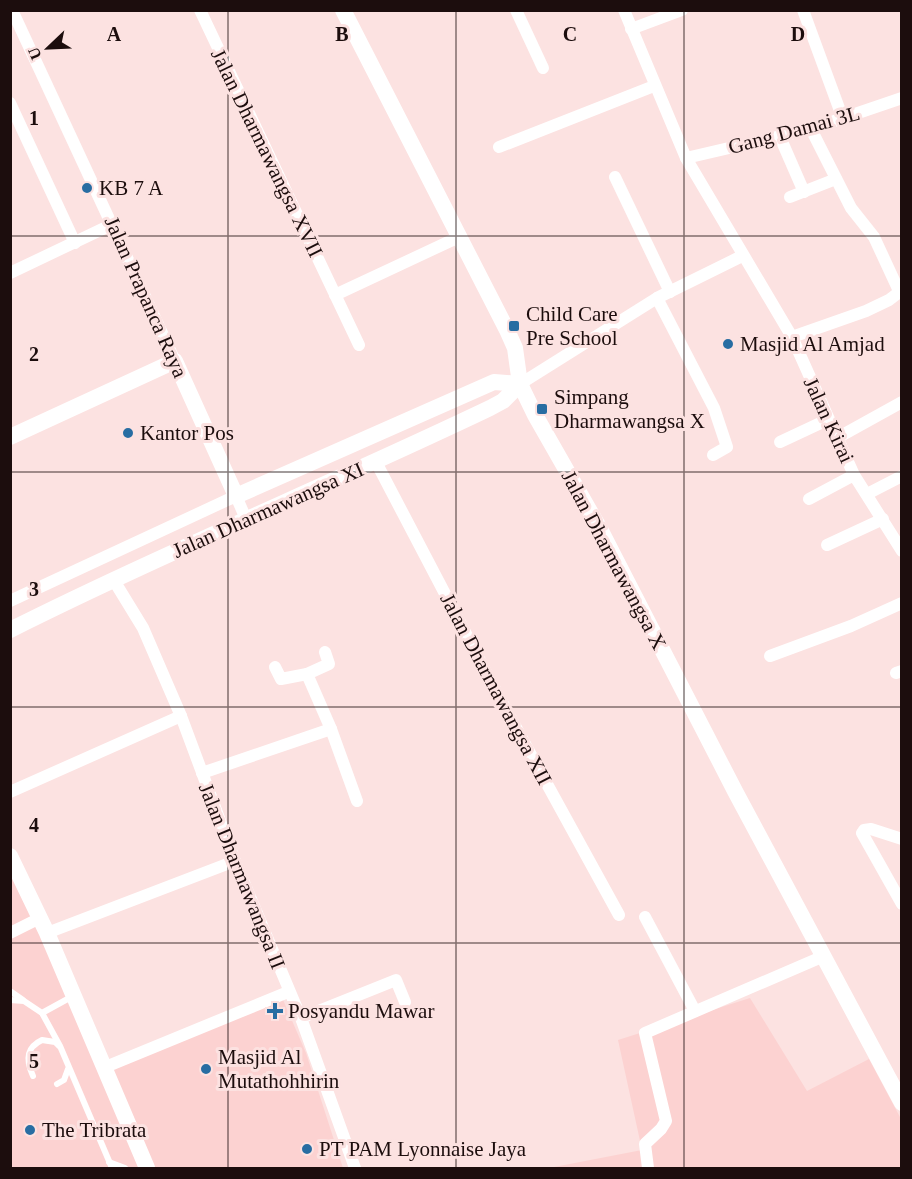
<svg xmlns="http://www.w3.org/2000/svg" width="912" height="1179" font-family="Georgia,serif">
	<rect width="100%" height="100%" fill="#fce2e1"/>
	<g fill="#fcd2d1">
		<polygon points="10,852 107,1067 281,995 306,1053 343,1168 11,1168"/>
		<polygon points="750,998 807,1091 869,1059 901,1119 901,1168 549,1168 642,1150 618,1040"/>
	</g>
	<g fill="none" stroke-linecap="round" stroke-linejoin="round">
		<g stroke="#fff" stroke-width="6">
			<polyline points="10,991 23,1000"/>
			<polyline points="10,1000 24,1001 42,1013 60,1046 112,1168"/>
			<polyline points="42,1013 73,996"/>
			<path d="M33 1076C26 1061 25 1048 42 1040L55 1042 59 1046"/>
			<polyline points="57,1084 64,1080 68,1069"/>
			<polyline points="109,1162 125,1168"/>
		</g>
		<g stroke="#fff" stroke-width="12">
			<polyline points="12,10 175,361"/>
			<polyline points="200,10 359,345"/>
			<polyline points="516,10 543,68"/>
			<polyline points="624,10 686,158 792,337 854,475 902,551"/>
			<polyline points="803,10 843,119"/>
			<polyline points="631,29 682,10"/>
			<polyline points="10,103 75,243"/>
			<polyline points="811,129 851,208 874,237 899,291"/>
			<polyline points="780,137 804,192"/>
			<polyline points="499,147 654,86"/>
			<polyline points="686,158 811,129 902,98"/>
			<polyline points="615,177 670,292"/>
			<polyline points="790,197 836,179"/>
			<polyline points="10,273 113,224"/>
			<polyline points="335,295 459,237"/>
			<polyline points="657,298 714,408 727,447 713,455"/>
			<polyline points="792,337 866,311 889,300 902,290"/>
			<polyline points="520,384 657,298 742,256"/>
			<polyline points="837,438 902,402"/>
			<polyline points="780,442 827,420"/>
			<polyline points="376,462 497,693 619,915"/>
			<polyline points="867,494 902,476"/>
			<polyline points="809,499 854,475"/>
			<polyline points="827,545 883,519"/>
			<polyline points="113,579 143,628 181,716 235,861 301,1018 355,1168"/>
			<polyline points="10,601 236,496 246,519"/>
			<polyline points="770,656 851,626 902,603"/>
			<polyline points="275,667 281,679 307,674 331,729 357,801"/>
			<polyline points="896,673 902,671"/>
			<polyline points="307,674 329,664 325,652"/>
			<polyline points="202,773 331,729"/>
			<polyline points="10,792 181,716"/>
			<polyline points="902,839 871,829 864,830 862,833 902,904"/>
			<polyline points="645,917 695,1011"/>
			<polyline points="10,933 40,918"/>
			<polyline points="47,933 235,861"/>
			<polyline points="301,1018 396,980 405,1002"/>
			<polyline points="103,1068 288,992"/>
			<polyline points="648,1168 645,1144 661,1129 666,1121 645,1033 824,956"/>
		</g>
		<g stroke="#fff" stroke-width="16">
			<polyline points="343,10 507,330 515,348 520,384 535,415 600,529 736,793 902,1103"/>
			<polyline points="10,437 175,361 236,496 494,382 520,384"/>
			<path d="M10 630C168 551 331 484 490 408L503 401 520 384"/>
			<polyline points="10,856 47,933 147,1168"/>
		</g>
	</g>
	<path fill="none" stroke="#1c0d0d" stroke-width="1.5" stroke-opacity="0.55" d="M228 10V1168M456 10V1168M684 10V1168M10 236H902M10 472H902M10 707H902M10 943H902"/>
	<g fill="#286da2" stroke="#fce2e1" stroke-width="2">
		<circle cx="87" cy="188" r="6"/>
		<rect x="508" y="320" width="12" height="12" rx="3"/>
		<circle cx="728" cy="344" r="6"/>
		<rect x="536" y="403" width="12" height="12" rx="3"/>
		<circle cx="128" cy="433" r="6"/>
		<path d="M272 1002h6v6h6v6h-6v6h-6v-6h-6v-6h6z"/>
		<circle cx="206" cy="1069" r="6"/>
		<circle cx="30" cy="1130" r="6"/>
		<circle cx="307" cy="1149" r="6"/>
	</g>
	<g text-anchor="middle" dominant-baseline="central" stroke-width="6" stroke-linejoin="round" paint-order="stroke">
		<g font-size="21" fill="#1c0d0d" stroke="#fce2e1">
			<text transform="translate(794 130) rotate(-15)">Gang Damai 3L</text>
			<text transform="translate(267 153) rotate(64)">Jalan Dharmawangsa XVII</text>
			<text transform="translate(146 297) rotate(66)">Jalan Prapanca Raya</text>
			<text transform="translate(829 420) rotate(65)">Jalan Kirai</text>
			<text transform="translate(268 510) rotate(-24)">Jalan Dharmawangsa XI</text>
			<text transform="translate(614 560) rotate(62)">Jalan Dharmawangsa X</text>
			<text transform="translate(496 689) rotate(62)">Jalan Dharmawangsa XII</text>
			<text transform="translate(242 876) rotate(68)">Jalan Dharmawangsa II</text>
		</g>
		<g font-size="21" fill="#1c0d0d" stroke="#fce2e1" text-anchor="start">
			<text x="99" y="188">KB 7 A</text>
			<text x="526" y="314">Child Care<tspan x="526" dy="24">Pre School</tspan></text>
			<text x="740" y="344">Masjid Al Amjad</text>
			<text x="554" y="397">Simpang<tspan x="554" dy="24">Dharmawangsa X</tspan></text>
			<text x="140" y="433">Kantor Pos</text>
			<text x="288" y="1011">Posyandu Mawar</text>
			<text x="218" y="1057">Masjid Al<tspan x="218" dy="24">Mutathohhirin</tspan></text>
			<text x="42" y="1130">The Tribrata</text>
			<text x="319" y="1149">PT PAM Lyonnaise Jaya</text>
		</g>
	</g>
	<g font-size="20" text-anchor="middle" font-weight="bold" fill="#1c0d0d" stroke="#fce2e1" stroke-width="6" stroke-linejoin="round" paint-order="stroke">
		<text x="114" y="41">A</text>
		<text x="342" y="41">B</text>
		<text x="570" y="41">C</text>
		<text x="798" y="41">D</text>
		<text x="34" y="125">1</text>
		<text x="34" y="361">2</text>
		<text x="34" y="596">3</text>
		<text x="34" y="832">4</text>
		<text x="34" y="1068">5</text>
	</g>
	<rect width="912" height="1179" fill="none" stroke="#1c0d0d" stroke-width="24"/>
	<g transform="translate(48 48) rotate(247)" stroke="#fce2e1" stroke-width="4.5" paint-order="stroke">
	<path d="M0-4.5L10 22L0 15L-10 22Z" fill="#1c0d0d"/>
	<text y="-9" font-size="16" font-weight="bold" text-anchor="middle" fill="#1c0d0d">U</text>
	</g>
</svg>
